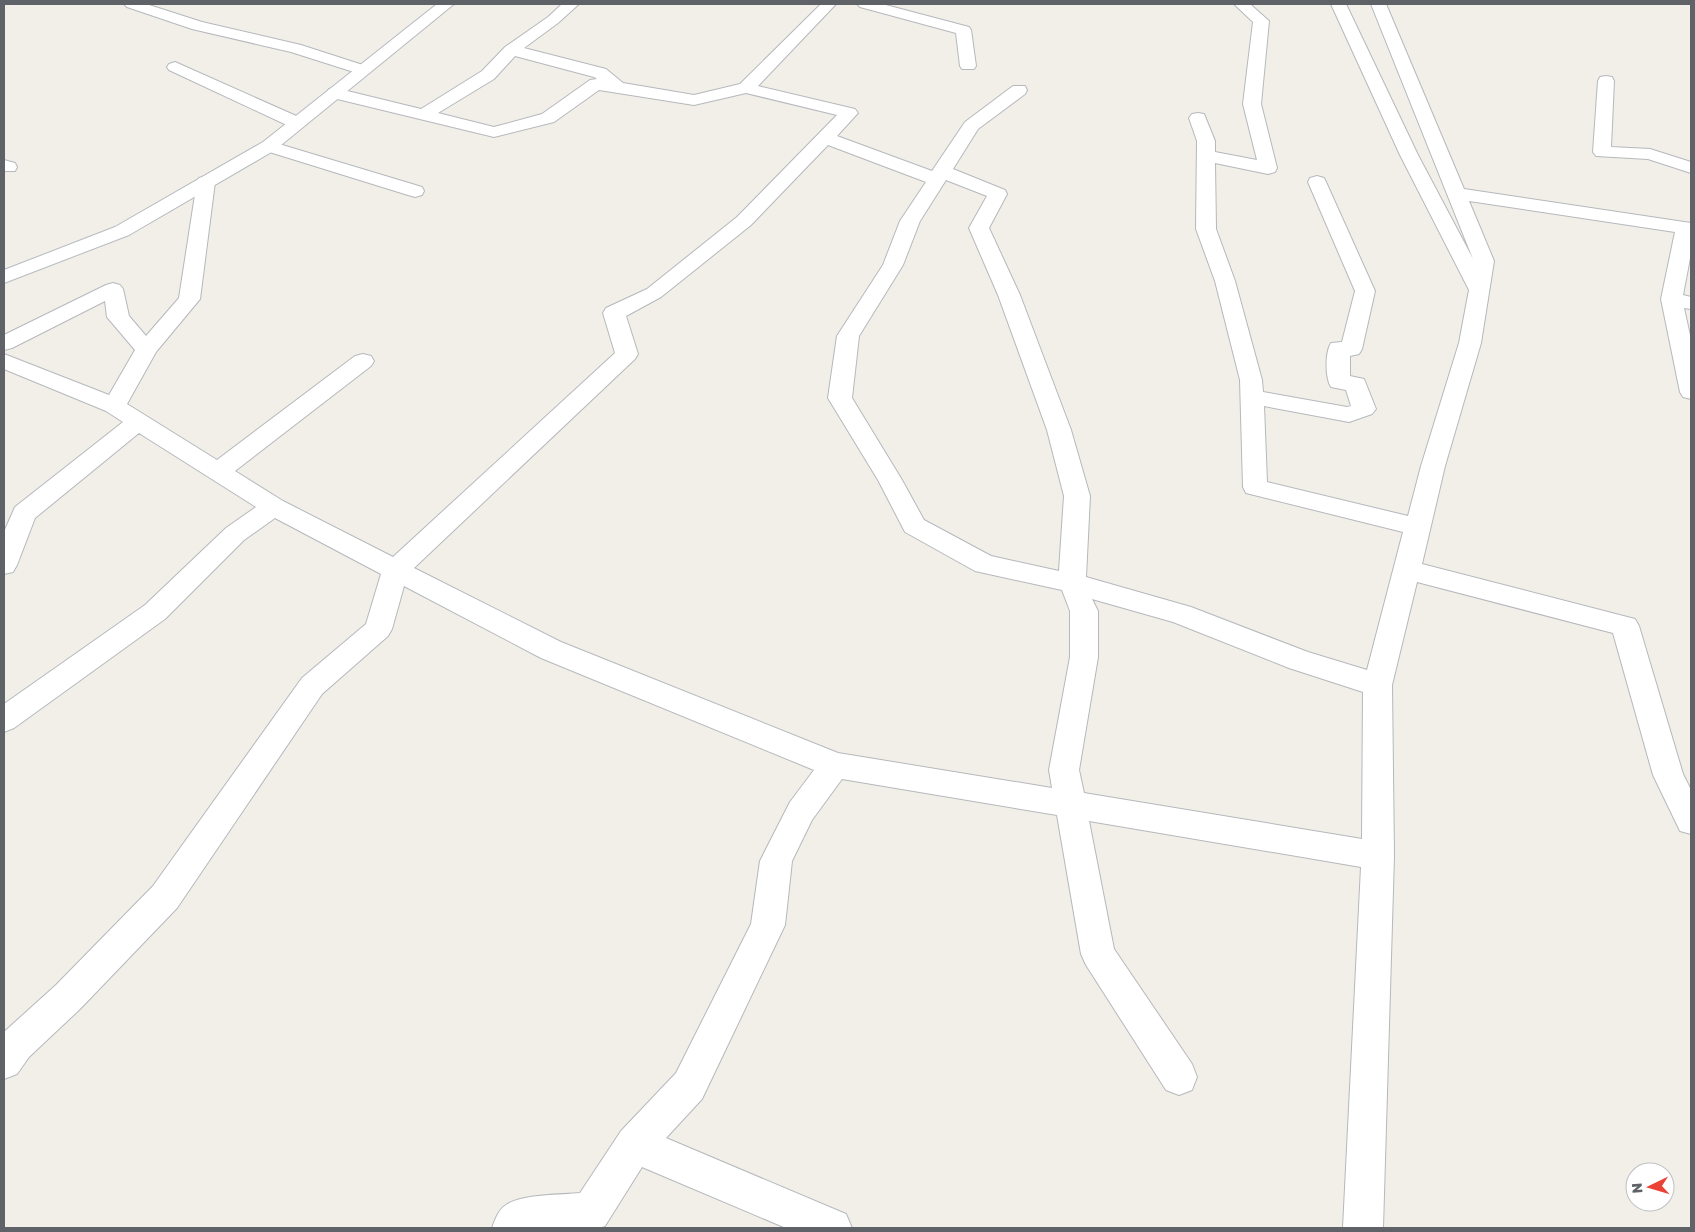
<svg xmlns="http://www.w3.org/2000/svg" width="1695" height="1232" font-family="'Golos Text',sans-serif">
	<rect width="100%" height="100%" fill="#f1efe8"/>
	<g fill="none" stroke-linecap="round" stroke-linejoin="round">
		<g stroke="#b5b8bc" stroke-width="2">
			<g id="street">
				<polygon points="124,4 146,4 202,22 301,45 369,67 371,70 369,73 357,73 291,52 192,29 127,7"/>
				<path d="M562 4H579L558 23 524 48 606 69 623 83 694 95 740 84 821 4H836L758 86 855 109 858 113 837 136 932 171 965 122 1013 86H1025L1027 90 1025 94 978 129 953 169 1005 190 1007 194 989 228 1020 295 1071 430 1090 496 1086 577 1191 607 1308 652 1367 670 1403 532 1246 493 1243 487 1240 380 1215 281 1196 229 1197 141 1189 118 1192 114 1198 113 1204 114 1215 141V152L1257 160 1243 104 1253 22 1234 4H1250L1269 21 1261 104 1277 168 1275 172 1268 174 1215 163 1216 229 1235 281 1262 380 1263 392 1347 407 1351 406 1346 390 1331 387C1325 378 1325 352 1331 343L1342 342 1355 291 1308 182 1310 178 1317 176 1324 178 1326 182 1375 291 1362 349 1359 354 1350 356V376L1364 379 1376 409 1372 414 1349 422 1264 406 1267 482 1408 516 1421 466 1459 343 1469 290 1400 155 1331 4H1346L1418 155 1473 259 1371 4H1386L1464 189 1691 223V253L1683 295 1691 297V309L1684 308 1691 340V399L1683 397 1680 392 1661 299 1675 232 1469 201 1494 261 1481 343 1445 466 1422 564 1635 619 1639 626 1683 774 1691 790V834L1680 831 1653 775 1613 633 1417 582 1392 685 1394 856 1383 1228H1343L1361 867 1089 821 1114 949 1192 1064 1197 1077 1192 1090 1179 1095 1166 1090 1086 965 1081 954 1057 815 842 779 812 820 792 861 785 925 702 1099 666 1138 846 1214 852 1228H786L642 1167 605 1226 599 1228H492C495 1220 498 1210 506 1205 522 1194 561 1195 580 1193L621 1131 676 1073 751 924 760 861 790 802 814 770 541 658 404 586 392 629 388 636 322 694 177 908 80 1009 29 1057 17 1074 4 1079V1032L56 985 153 886 302 678 366 624 381 574 275 518 244 540 165 619 14 728 4 732V704L145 605 226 528 256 507 139 433 35 518 17 565 13 572 4 574V532L15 507 123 422 106 411 4 369V354L109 395 135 350 107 317 105 301 12 348 4 350V335L106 285 113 283 120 285 123 289 129 316 146 336 179 298 197 182 199 178 206 176 213 178 215 182 200 299 156 352 127 404 217 460 355 356 363 354 371 356 374 361 371 366 235 471 283 501 393 557 615 353 603 313 606 308 647 289 737 217 837 115 746 93 694 105 599 90 554 122 494 137 329 97 327 93 329 89 335 88 421 109 482 71 505 47 548 17ZM515 56 594 77 597 79 590 80 542 114 494 127 438 113 494 79ZM828 145 926 182 900 221 883 265 837 336 828 398 878 480 905 532 975 571 1062 590 1070 611V657L1049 770 1052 788 838 753 561 642 414 568 635 359 638 354 626 316 661 297 751 225ZM946 180 987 196 969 228 998 295 1047 430 1064 496 1059 571 991 556 924 520 902 480 852 398 859 336 903 265 920 221ZM1092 599 1173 622 1289 668 1363 692 1362 839 1084 793 1079 770 1098 657V611Z"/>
				<polygon points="857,4 882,4 969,27 971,30 976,66 974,69 962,69 960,66 956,33 860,7"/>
				<polygon points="175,62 303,119 306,123 303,127 297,128 291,127 169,70 167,67 169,64"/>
				<polygon points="1606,76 1612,77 1614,81 1611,147 1650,149 1691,162 1691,173 1648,159 1596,156 1593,152 1598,81 1600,77"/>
				<polygon points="269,141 422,187 424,191 422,195 415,197 408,195 263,150 260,146 263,142"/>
				<polygon points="4,160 15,163 17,167 15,171 4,171"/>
			</g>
		</g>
		<g stroke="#b6babf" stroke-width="2">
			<polygon id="secondary" points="437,4 454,4 275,150 129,235 4,283 4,270 115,227 263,142"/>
		</g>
		<use href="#street" fill="#fff" fill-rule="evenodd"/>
		<use href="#secondary" fill="#fff" fill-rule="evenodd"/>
	</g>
	<rect width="1695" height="1232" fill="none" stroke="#5f6368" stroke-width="10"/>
	<g transform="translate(1650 1187) rotate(265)"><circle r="24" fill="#ffffff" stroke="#bfc1c3"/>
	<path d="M0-4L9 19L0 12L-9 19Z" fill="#ea4335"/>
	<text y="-8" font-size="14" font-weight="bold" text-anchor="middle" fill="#5f6368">N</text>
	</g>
</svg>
